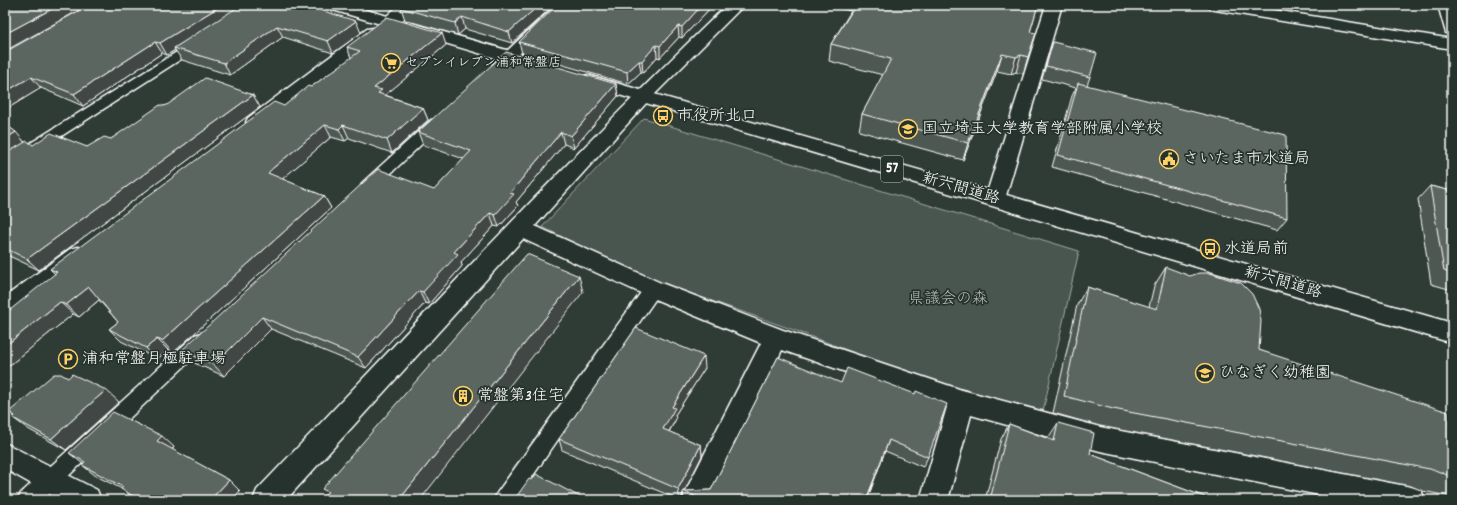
<svg xmlns="http://www.w3.org/2000/svg" width="1457" height="505" font-family="Dekko,'Klee One',sans-serif">
	<rect width="100%" height="100%" fill="#2f3b35"/>
	<filter id="ink" filterUnits="userSpaceOnUse"><feTurbulence type="fractalNoise" baseFrequency=".025" numOctaves="2"/><feDisplacementMap in="SourceGraphic" scale="8" xChannelSelector="R" yChannelSelector="G"/><feConvolveMatrix kernelMatrix="1 2 1 2 8 2 1 2 1" color-interpolation-filters="sRGB"/></filter>
	<g filter="url(#ink)">
		<polygon fill="#4a544f" stroke="#a4aaa7" points="644,118 1079,251 1043,411 923,379 794,330 647,278 542,227"/>
		<g fill="none" stroke-linecap="round" stroke-linejoin="round">
			<g stroke="#fff" stroke-width="3">
				<g id="service">
					<polygon points="556,5 569,5 503,70 493,70 492,67 493,64"/>
					<polygon points="196,40 200,41 202,44 200,47 10,169 5,171 5,159"/>
					<polygon points="436,119 441,120 443,123 441,126 373,190 368,191 363,190 361,186 363,182 431,120"/>
					<polygon points="653,282 659,284 661,289 659,294 516,500 494,500 497,493 647,284"/>
					<polygon points="201,333 207,335 210,340 207,345 43,500 18,500 21,493 195,335"/>
				</g>
			</g>
			<g stroke="#fff" stroke-width="3">
				<g id="minor">
					<path d="M399 5H417C410 15 395 29 382 25L380 22Z"/>
					<path d="M727 5H744L649 100 535 226 661 283 783 330 962 390 1100 427 1411 487 1421 490 1425 500H1344L1100 451 971 415 948 500H920L947 407 782 350 710 500H681L761 343 645 295 523 239 286 500H253L257 490C413 327 565 161 727 5Z"/>
					<polygon points="1046,5 1062,5 1005,199 1002,204 995,206 988,204 985,199"/>
					<polygon points="1207,5 1244,5 1452,39 1452,49 1215,10 1209,8"/>
					<polygon points="1438,5 1452,5 1452,34 1446,33"/>
				</g>
			</g>
			<g stroke="#fff" stroke-width="3">
				<g id="tertiary">
					<polygon points="373,28 379,29 381,33 379,37 262,126 255,128 248,126 246,122 248,118 367,29"/>
					<polygon points="78,247 86,249 89,255 86,261 13,317 5,319 5,297 70,249"/>
					<polygon points="5,443 97,490 101,500 60,500 5,469"/>
				</g>
			</g>
			<g stroke="#fff" stroke-width="3">
				<g id="primary">
					<polygon points="324,5 349,5 538,59 541,63 538,67 532,68 526,67 326,8"/>
					<polygon points="588,75 1452,323 1452,343 582,84 579,80 582,76"/>
				</g>
			</g>
			<use href="#service" fill="#26332d" fill-rule="evenodd"/>
			<use href="#minor" fill="#26332d" fill-rule="evenodd"/>
			<use href="#tertiary" fill="#26332d" fill-rule="evenodd"/>
			<use href="#primary" fill="#26332d" fill-rule="evenodd"/>
		</g>
		<g fill="#4e5853" stroke="#fff">
			<polygon points="89,5 323,5 325,9 322,11 361,33 333,53 283,37 230,75 182,60 175,50 167,55 162,53 83,106 41,88 5,110"/>
			<polygon points="554,5 512,43 465,29 458,35 405,20 401,8"/>
			<polygon points="557,5 713,5 682,38 679,37 660,58 657,57 643,73 641,72 628,84 522,53 519,42"/>
			<polygon points="826,5 1038,5 1030,32 1028,57 1023,74 1016,72 1011,74 997,71 963,160 859,131 862,114 883,75 829,61 831,44 851,11"/>
			<polygon points="1053,42 1090,77 1087,85 1287,218 1277,230 1052,167 1072,96 1076,88 1042,79 1049,55"/>
			<polygon points="446,45 385,95 423,108 428,120 392,153 349,138 345,141 331,137 282,179 324,196 331,208 173,353 168,350 157,359 121,341 109,329 118,322 99,300 79,317 73,314 5,369 55,274 50,269 284,106 311,87 351,58 347,47"/>
			<polygon points="616,84 618,96 574,148 564,144 516,202 518,206 499,227 494,226 461,262 462,266 429,304 425,303 366,368 271,329 224,376 192,362 182,350 434,190 464,159 423,145 418,132"/>
			<polygon points="164,106 260,107 39,270 5,254 5,124 25,142 33,145 87,147 111,139"/>
			<polygon points="1430,186 1452,191 1452,290 1431,284 1418,199"/>
			<polygon points="1166,267 1259,350 1452,426 1452,497 1423,491 1411,486 1100,426 1053,413 1077,305 1087,287 1149,307 1154,286"/>
			<polygon points="778,357 928,457 923,467 885,451 867,500 684,500 683,493 680,500 562,450 559,439 705,368 675,415 676,419 669,432 701,445 702,456 684,491 711,490"/>
			<polygon points="68,378 119,402 66,450 28,429 13,418 14,416 9,412"/>
			<polygon points="1058,423 1090,454 1213,500 985,500 1001,439 1009,424 1048,438"/>
			<polygon points="174,447 172,450 229,480 240,491 232,500 136,500 122,489 96,476 82,465 83,464 69,453"/>
		</g>
		<g fill="#404744" stroke="#fff">
			<polygon points="59,5 88,5 5,51 5,34"/>
			<polygon points="222,5 247,5 174,48 175,50 167,55 160,43"/>
			<polygon points="309,5 323,5 325,9 312,18 307,6"/>
			<polygon points="539,5 554,5 512,43 509,32"/>
			<polygon points="702,5 713,5 682,38 682,27"/>
			<polygon points="462,17 465,29 458,35 455,23"/>
			<polygon points="356,21 361,33 333,53 328,41"/>
			<polygon points="277,26 283,37 230,75 224,63"/>
			<polygon points="678,26 679,37 660,58 660,46"/>
			<polygon points="442,33 446,45 384,96 387,102 374,88"/>
			<polygon points="155,42 162,53 83,106 74,94"/>
			<polygon points="656,45 657,57 643,73 642,61"/>
			<polygon points="1002,54 997,71 963,160 968,143"/>
			<polygon points="1021,55 1016,72 1011,74 1016,57"/>
			<polygon points="639,61 641,72 628,84 627,72"/>
			<polygon points="31,77 41,88 5,110 5,92"/>
			<polygon points="616,84 618,96 574,148 571,136"/>
			<polygon points="253,95 260,107 39,270 27,259"/>
			<polygon points="423,108 428,120 392,153 387,140"/>
			<polygon points="325,125 331,137 280,181 268,173 273,168"/>
			<polygon points="343,125 349,138 345,141 339,129"/>
			<polygon points="16,132 26,144 5,157 5,139"/>
			<polygon points="561,132 564,144 516,202 518,206 499,227 495,215 510,193"/>
			<polygon points="324,196 331,208 173,353 162,341"/>
			<polygon points="490,213 494,226 461,262 462,266 429,304 423,292 454,252"/>
			<polygon points="579,276 583,292 420,500 399,500"/>
			<polygon points="89,287 100,299 79,317 66,305"/>
			<polygon points="419,291 425,303 366,368 358,357"/>
			<polygon points="60,302 73,314 5,369 5,346"/>
			<polygon points="262,317 271,329 224,376 214,365"/>
			<polygon points="157,339 168,350 157,359 146,348"/>
			<polygon points="704,356 705,368 675,415 676,419 664,440 663,429 672,407"/>
			<polygon points="106,390 119,402 66,450 51,439"/>
			<polygon points="162,436 174,447 170,452 157,441"/>
			<polygon points="889,440 867,500 866,500"/>
			<polygon points="701,445 702,456 684,492 683,491 683,493 680,500 678,489"/>
			<polygon points="229,480 240,491 232,500 210,500"/>
		</g>
		<g fill="#5b6661" stroke="#fff">
			<polygon points="5,5 59,5 5,34"/>
			<polygon points="89,5 222,5 160,43 155,42 74,94 31,77 5,92 5,52"/>
			<polygon points="241,5 309,5 307,6 356,21 328,41 277,26 224,63 174,48"/>
			<polygon points="405,5 539,5 509,32 462,17 455,23 401,8"/>
			<polygon points="557,5 702,5 682,27 678,26 660,46 656,45 642,61 639,61 627,72 519,42"/>
			<polygon points="856,5 1038,5 1030,32 1036,33 1028,57 1021,55 1016,57 1002,54 968,143 862,114 891,59 831,44"/>
			<polygon points="387,17 442,33 374,88 382,90 378,93 423,108 387,140 343,125 339,129 325,125 273,168 268,173 324,196 162,341 157,339 146,348 109,329 118,322 89,287 66,305 60,302 5,346 5,314 57,272 50,269 274,102 284,106 308,86 311,87 360,51 347,47"/>
			<polygon points="1053,42 1097,53 1090,77 1046,66"/>
			<polygon points="506,52 616,84 571,136 561,132 510,193 514,194 495,215 490,213 454,252 458,254 423,292 419,291 358,357 262,317 214,365 182,350 378,169 434,190 471,151 418,132"/>
			<polygon points="205,78 253,95 27,259 5,248 5,154 27,141 33,145 51,133 87,147 104,137 111,139 160,105 164,106 167,105"/>
			<polygon points="1078,83 1286,135 1287,218 1058,155"/>
			<polygon points="5,124 16,132 5,139"/>
			<polygon points="1430,186 1452,191 1452,274 1444,271"/>
			<polygon points="527,254 579,276 399,500 320,500 328,492 322,489"/>
			<polygon points="1166,267 1190,276 1199,273 1210,273 1241,283 1252,294 1259,309 1261,321 1259,350 1448,412 1449,425 1452,426 1452,476 1447,475 1435,470 1113,409 1064,396 1087,287 1157,309"/>
			<polygon points="636,328 704,356 672,407 675,408 663,429 701,445 678,489 559,439"/>
			<polygon points="778,357 841,383 847,368 915,394 916,391 947,404 928,457 889,440 866,500 704,500 683,491 711,490"/>
			<polygon points="54,374 61,374 68,378 72,374 106,390 51,439 13,418 15,416 9,412"/>
			<polygon points="113,412 162,436 157,441 229,480 210,500 140,500 121,489 123,487 82,465 85,462 69,453"/>
			<polygon points="1058,423 1094,433 1090,454 1213,500 990,500 1009,424 1054,441"/>
			<polygon points="536,474 586,500 514,500 529,479 532,480"/>
		</g>
	</g>
	<defs>
		<g id="supermarket-ring" transform="scale(1)"><circle r="9.5" fill="#26332d" stroke="#ffd166" stroke-width="1.5"/><path d="M-6-5.5h2.5l.6 2H6L4.5 2H-2.5L-4.4-4H-6ZM-1.5 3.2a1.3 1.3 0 1 0 .1 0ZM3 3.2a1.3 1.3 0 1 0 .1 0Z" fill="#ffd166"/></g>
		<g id="bus-ring" transform="scale(1)"><circle r="9.5" fill="#26332d" stroke="#ffd166" stroke-width="1.5"/><path d="M-5-6H5V4H4V6H2V4H-2V6H-4V4H-5ZM-3.5-4V0h7V-4ZM-3.5 1.2v1.5H-2V1.2ZM2 1.2v1.5H3.5V1.2Z" fill="#ffd166"/></g>
		<g id="school-ring" transform="scale(1)"><circle r="9.5" fill="#26332d" stroke="#ffd166" stroke-width="1.5"/><path d="M0-5L7-2L0 1L-7-2ZM-4 1L0 2.5L4 1V4Q0 6-4 4Z" fill="#ffd166"/></g>
		<g id="civic-ring" transform="scale(1)"><circle r="9.5" fill="#26332d" stroke="#ffd166" stroke-width="1.5"/><path d="M-.6-6.5H3V-4.5H.6V-3L4-1V1h2V6H-6V1h2V-1L-.6-3ZM-1.2 2.5V6h2.4V2.5Z" fill="#ffd166"/></g>
		<g id="parking-ring" transform="scale(1)"><circle r="9.5" fill="#26332d" stroke="#ffd166" stroke-width="1.5"/><path d="M-3.5-5.5H1a3.5 3.5 0 0 1 0 7H-1V5.5H-3.5ZM-1-3.4V-.6H.8a1.4 1.4 0 0 0 0-2.8Z" fill="#ffd166"/></g>
		<g id="building-ring" transform="scale(1)"><circle r="9.5" fill="#26332d" stroke="#ffd166" stroke-width="1.5"/><path d="M-4-6H4V6H1V3H-1V6H-4ZM-2.5-4.3h1.7v1.8h-1.7ZM.8-4.3h1.7v1.8H.8ZM-2.5-1h1.7V.8h-1.7ZM.8-1h1.7V.8H.8Z" fill="#ffd166"/></g>
	</defs>
	<g fill-rule="evenodd">
		<use href="#supermarket-ring" x="391" y="63"/>
		<use href="#bus-ring" x="663" y="116"/>
		<use href="#school-ring" x="908" y="129"/>
		<use href="#civic-ring" x="1169" y="159"/>
		<use href="#bus-ring" x="1210" y="249"/>
		<use href="#parking-ring" x="68" y="359"/>
		<use href="#school-ring" x="1205" y="373"/>
		<use href="#building-ring" x="463" y="396"/>
	</g>
	<g text-anchor="middle" dominant-baseline="central" stroke-width="3.5" stroke-linejoin="round" paint-order="stroke">
		<g font-size="13" fill="#fff" stroke="#26332d" text-anchor="start">
			<text x="405" y="63">セブンイレブン浦和常盤店</text>
		</g>
		<rect fill="#26332d" stroke="#bec2c0" stroke-width="1" x="881" y="156" width="22" height="26" rx="3"/>
		<g font-size="15" font-weight="bold" fill="#fff">
			<text x="892" y="169">57</text>
		</g>
		<g font-size="16" fill="#fff" stroke="#26332d" text-anchor="start">
			<text x="677" y="116">市役所北口</text>
			<text x="922" y="129">国立埼玉大学教育学部附属小学校</text>
			<text x="1183" y="159">さいたま市水道局</text>
			<text x="1224" y="249">水道局前</text>
			<text x="82" y="359">浦和常盤月極駐車場</text>
			<text x="1219" y="373">ひなぎく幼稚園</text>
			<text x="477" y="396">常盤第3住宅</text>
		</g>
		<g font-size="16" fill="#fff" stroke="#26332d">
			<text transform="translate(961 189) rotate(16)">新六間道路</text>
			<text transform="translate(1283 283) rotate(16)">新六間道路</text>
		</g>
		<g font-size="16" fill="#b7bbb9" stroke="#26332d">
			<text x="948" y="299">県議会の森</text>
		</g>
	</g>
	<rect width="1457" height="505" fill="none" stroke="#26332d" stroke-width="20"/>
	<rect x="10" y="10" width="1437" height="485" fill="none" stroke="#fff" stroke-width="1.5" filter="url(#ink)"/>
</svg>
